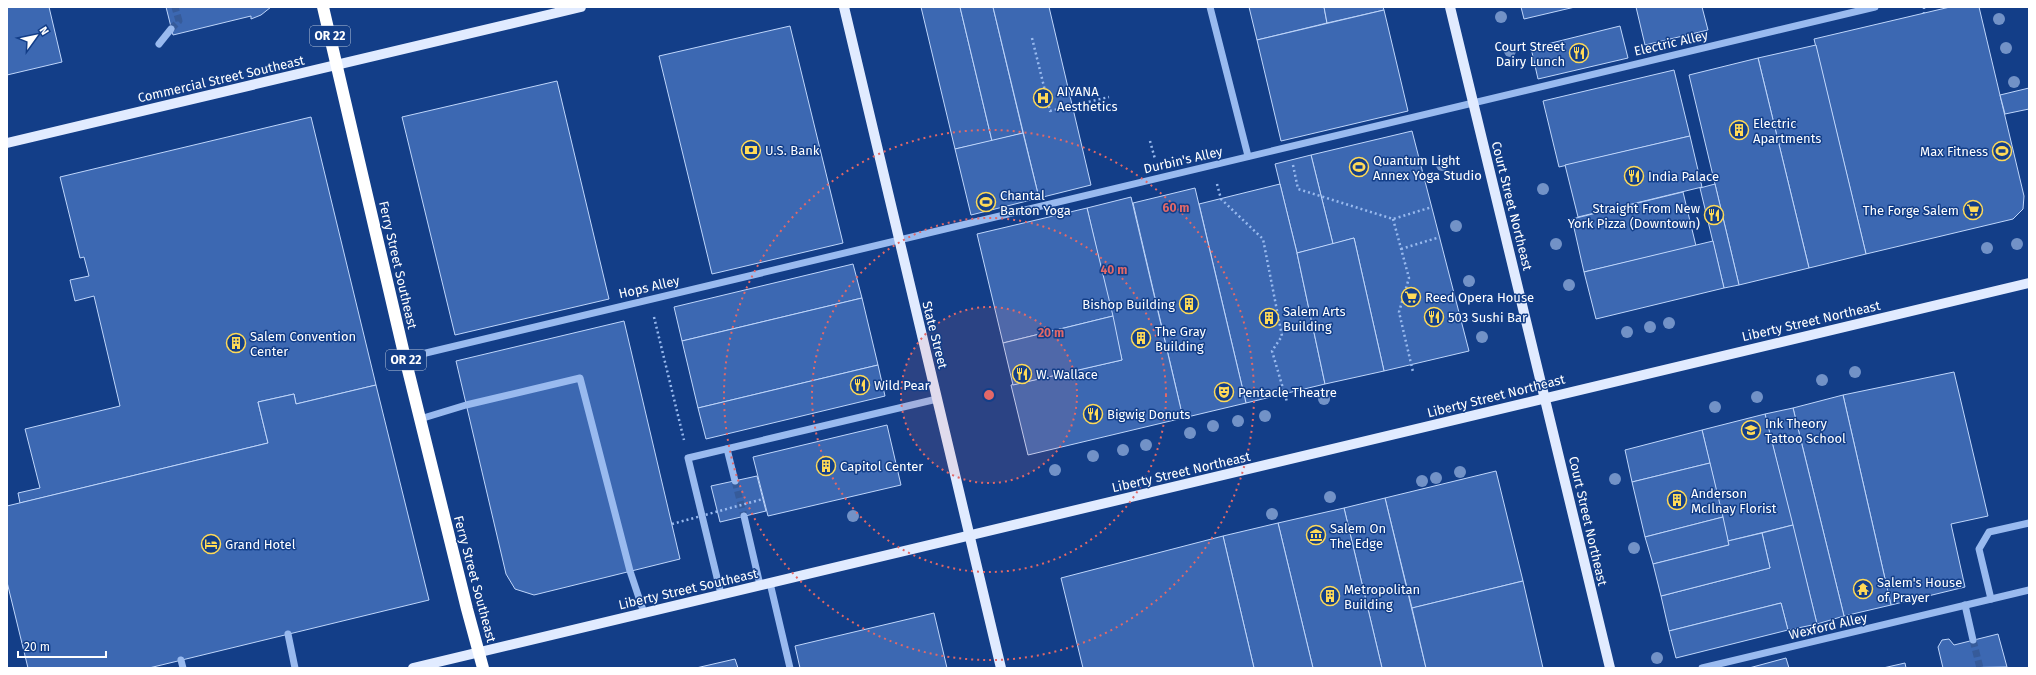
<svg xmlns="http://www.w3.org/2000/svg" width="2036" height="675" font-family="'Fira Sans',sans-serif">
	<rect width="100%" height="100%" fill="#133e88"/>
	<g fill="#3c68b2" stroke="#bfd6fb">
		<polygon points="7,7 49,7 62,62 7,75"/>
		<polygon points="166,7 271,7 261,15 251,19 251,16 173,35"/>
		<polygon points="921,7 960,7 992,141 955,149"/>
		<polygon points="960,7 993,7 1023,133 992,141"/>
		<polygon points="993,7 1049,7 1091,185 1039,198"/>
		<polygon points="1249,7 1324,7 1327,23 1257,40"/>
		<polygon points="1324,7 1383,7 1384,10 1327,23"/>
		<polygon points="1521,7 1575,7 1524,19"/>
		<polygon points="1636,7 1702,7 1708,30 1645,45"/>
		<polygon points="1950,7 1979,7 2024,196 2023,209 2013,219 1866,254 1814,39"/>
		<polygon points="1384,10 1408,111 1281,141 1257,40"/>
		<polygon points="790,26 843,243 712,274 659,56"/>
		<polygon points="1620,26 1628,58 1538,79 1531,48"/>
		<polygon points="1816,45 1866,254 1809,268 1758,58"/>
		<polygon points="1758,58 1809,268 1739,285 1689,75"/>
		<polygon points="1674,70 1690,136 1559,167 1543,101"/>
		<polygon points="557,81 609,299 455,335 402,117"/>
		<polygon points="2029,88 2029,109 2005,114 2000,95"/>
		<polygon points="311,117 376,385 296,404 294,394 258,402 268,443 20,503 18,493 40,488 25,429 120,406 94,296 75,301 70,280 89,276 84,257 80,258 60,177"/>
		<polygon points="1412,131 1469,351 1384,371 1354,238 1333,244 1311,155"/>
		<polygon points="1023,133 1039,198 971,215 955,149"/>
		<polygon points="1690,136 1702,187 1578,217 1565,165"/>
		<polygon points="1311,155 1333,244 1297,253 1275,164"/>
		<polygon points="1280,184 1297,253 1325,384 1246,403 1199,204"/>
		<polygon points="1715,184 1739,285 1724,288 1700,188"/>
		<polygon points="1195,188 1246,403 1183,418 1133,203"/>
		<polygon points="1683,192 1696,246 1584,272 1572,219"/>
		<polygon points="1131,197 1183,418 1028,455 1011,385 1122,360 1087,208"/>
		<polygon points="1087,208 1113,316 1003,343 977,234"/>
		<polygon points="1354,238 1384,371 1325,384 1297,253"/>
		<polygon points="1713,241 1724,288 1596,319 1584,272"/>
		<polygon points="853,264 862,298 682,341 674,307"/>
		<polygon points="862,298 878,365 698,408 682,341"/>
		<polygon points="1113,316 1122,360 1013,385 1003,343"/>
		<polygon points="624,321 680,559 534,595 515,589 506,574 456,361"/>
		<polygon points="878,365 885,396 706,439 698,408"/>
		<polygon points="1954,372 1988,516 1951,524 1965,587 1891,605 1843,395"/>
		<polygon points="376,385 429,600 149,668 28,668 7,582 7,506 268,443 258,402 294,394 296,404"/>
		<polygon points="1843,395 1891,605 1844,616 1793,408"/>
		<polygon points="1793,408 1844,616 1817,624 1765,414"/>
		<polygon points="1765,414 1793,525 1728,541 1702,430"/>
		<polygon points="887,425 901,485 768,516 753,457"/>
		<polygon points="1702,430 1710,463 1632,482 1625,450"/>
		<polygon points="1710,463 1723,517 1645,537 1632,482"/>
		<polygon points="1496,471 1523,581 1412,608 1385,498"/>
		<polygon points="757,476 766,511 720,522 711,486"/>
		<polygon points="1385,498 1426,668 1382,668 1344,508"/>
		<polygon points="1344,508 1382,668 1313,668 1278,523"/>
		<polygon points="1723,517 1729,545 1653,564 1645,537"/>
		<polygon points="1278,523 1313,668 1254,668 1223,536"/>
		<polygon points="1793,525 1817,624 1788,630 1781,603 1669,631 1661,596 1770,568 1762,533"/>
		<polygon points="1762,533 1770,568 1661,596 1653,564 1729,545 1728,541"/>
		<polygon points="1223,536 1254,668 1083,668 1061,578"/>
		<polygon points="1523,581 1543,668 1426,668 1412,608"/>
		<polygon points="1781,603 1788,630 1676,658 1669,631"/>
		<polygon points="934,613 947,668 800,668 795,646"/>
		<polygon points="1998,634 2007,667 1943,668 1938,647 1942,640 1949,639 1954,645"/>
		<polygon points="1786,658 1789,668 1749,668"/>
		<polygon points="735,659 738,668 696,668"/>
		<polygon points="1905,663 1906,668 1883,668"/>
	</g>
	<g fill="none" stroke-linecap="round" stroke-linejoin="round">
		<g stroke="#365b9a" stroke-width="7" stroke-dasharray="7 3.5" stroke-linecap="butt">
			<polyline points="171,29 179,21 175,7"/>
			<polyline points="735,481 744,516"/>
			<polyline points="1973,640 1980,668"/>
		</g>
		<g stroke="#99baef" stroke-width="2.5" stroke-dasharray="2 3" stroke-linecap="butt">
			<polyline points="1924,7 1924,13"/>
			<polyline points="1032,38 1050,111 1109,97"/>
			<polyline points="1150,141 1155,159"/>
			<polyline points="1293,165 1298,189 1393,219 1432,207"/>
			<polyline points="1217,184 1221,199 1263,239 1282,336 1272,351 1287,402"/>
			<polyline points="1393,219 1409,278 1399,312 1413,372"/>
			<polyline points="1401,249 1440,237"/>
			<polyline points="654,317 684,440"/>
		</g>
		<g stroke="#99baef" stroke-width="7">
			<polyline points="1210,7 1248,156"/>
			<polyline points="159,44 171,29"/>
			<polyline points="405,358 1875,7"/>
			<polyline points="420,419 466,405 580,378 630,571 644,613"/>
			<polyline points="727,449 735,481"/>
			<polyline points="744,516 760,585"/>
			<polyline points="770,583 790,668"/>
			<polyline points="721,594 688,458 937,399"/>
			<polyline points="1991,599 1979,549 1989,532 2029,523"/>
			<polyline points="1965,605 1973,640"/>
			<polyline points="288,634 295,668"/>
			<polyline points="181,660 183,668"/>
			<polyline points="1702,668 2029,590"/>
		</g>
		<g stroke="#e1ebff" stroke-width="10">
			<polyline points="844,7 1001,668"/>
			<polyline points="1450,7 1610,668"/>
			<polyline points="7,143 581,7"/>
			<polyline points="413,668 2029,283"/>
		</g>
		<polyline stroke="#fff" stroke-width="12" points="323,7 405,358 467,609 483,668"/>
		<polyline stroke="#99baef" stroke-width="2.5" stroke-dasharray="2 3" stroke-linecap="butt" points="672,524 763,499"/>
	</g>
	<g fill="#7292c7">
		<circle cx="1501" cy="17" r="6"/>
		<circle cx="1999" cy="19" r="6"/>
		<circle cx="2006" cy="48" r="6"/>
		<circle cx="1510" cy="51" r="6"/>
		<circle cx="2014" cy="82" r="6"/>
		<circle cx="1442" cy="165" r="6"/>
		<circle cx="1543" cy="189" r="6"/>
		<circle cx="1456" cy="226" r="6"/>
		<circle cx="1556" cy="244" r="6"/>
		<circle cx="2017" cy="244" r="6"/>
		<circle cx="1987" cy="248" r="6"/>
		<circle cx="1469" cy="281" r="6"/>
		<circle cx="1569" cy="285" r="6"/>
		<circle cx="1669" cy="323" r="6"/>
		<circle cx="1650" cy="327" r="6"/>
		<circle cx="1627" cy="332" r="6"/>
		<circle cx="1482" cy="337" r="6"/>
		<circle cx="1855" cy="372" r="6"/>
		<circle cx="1822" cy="380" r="6"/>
		<circle cx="1757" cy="397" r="6"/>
		<circle cx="1324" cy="399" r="6"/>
		<circle cx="1715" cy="407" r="6"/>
		<circle cx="1265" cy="416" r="6"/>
		<circle cx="1238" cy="421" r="6"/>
		<circle cx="1213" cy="426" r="6"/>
		<circle cx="1190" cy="433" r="6"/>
		<circle cx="1146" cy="445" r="6"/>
		<circle cx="1123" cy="450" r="6"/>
		<circle cx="1093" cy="456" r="6"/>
		<circle cx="1055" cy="470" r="6"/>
		<circle cx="1460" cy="472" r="6"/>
		<circle cx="1436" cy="478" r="6"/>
		<circle cx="1615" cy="479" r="6"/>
		<circle cx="1422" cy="481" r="6"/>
		<circle cx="1330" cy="497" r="6"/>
		<circle cx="1272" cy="514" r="6"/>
		<circle cx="853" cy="516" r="6"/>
		<circle cx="1634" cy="548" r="6"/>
		<circle cx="1657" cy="658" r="6"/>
	</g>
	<circle cx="989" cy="395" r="88" fill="#e26868" fill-opacity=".12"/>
	<g fill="none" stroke="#e26868" stroke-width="2" stroke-dasharray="2 4">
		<circle cx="989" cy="395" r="88"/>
		<circle cx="989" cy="395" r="177"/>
		<circle cx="989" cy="395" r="265"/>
	</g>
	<defs>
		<g id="restaurant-ring" transform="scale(1)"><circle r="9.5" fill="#133e88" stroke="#ffda57" stroke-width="1.5"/><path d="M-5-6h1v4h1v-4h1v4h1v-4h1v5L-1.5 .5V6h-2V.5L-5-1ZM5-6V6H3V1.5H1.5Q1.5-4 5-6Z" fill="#ffda57"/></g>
		<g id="hospital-ring" transform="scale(1)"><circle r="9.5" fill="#133e88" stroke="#ffda57" stroke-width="1.5"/><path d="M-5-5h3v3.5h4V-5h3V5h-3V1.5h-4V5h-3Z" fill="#ffda57"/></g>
		<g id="building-ring" transform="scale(1)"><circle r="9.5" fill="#133e88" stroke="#ffda57" stroke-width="1.5"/><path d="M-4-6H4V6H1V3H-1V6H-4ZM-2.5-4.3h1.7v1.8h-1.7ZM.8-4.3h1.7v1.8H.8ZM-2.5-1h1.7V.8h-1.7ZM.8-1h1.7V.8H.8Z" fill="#ffda57"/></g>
		<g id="bank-ring" transform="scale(1)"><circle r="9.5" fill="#133e88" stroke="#ffda57" stroke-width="1.5"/><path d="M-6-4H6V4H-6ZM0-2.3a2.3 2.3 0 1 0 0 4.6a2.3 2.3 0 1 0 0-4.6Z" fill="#ffda57"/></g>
		<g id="stadium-ring" transform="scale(1)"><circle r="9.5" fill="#133e88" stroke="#ffda57" stroke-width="1.5"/><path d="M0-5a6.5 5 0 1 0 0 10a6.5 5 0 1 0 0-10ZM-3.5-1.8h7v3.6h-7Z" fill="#ffda57"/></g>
		<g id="supermarket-ring" transform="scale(1)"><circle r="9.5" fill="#133e88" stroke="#ffda57" stroke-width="1.5"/><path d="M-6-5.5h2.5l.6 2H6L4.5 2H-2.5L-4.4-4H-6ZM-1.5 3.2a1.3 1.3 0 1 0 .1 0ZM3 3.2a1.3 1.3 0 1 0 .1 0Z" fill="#ffda57"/></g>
		<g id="theatre-ring" transform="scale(1)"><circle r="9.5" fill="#133e88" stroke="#ffda57" stroke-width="1.5"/><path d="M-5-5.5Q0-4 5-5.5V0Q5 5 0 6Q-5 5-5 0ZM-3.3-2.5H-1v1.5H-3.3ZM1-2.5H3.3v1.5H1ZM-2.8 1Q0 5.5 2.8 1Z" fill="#ffda57"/></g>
		<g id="school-ring" transform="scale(1)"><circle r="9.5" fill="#133e88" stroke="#ffda57" stroke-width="1.5"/><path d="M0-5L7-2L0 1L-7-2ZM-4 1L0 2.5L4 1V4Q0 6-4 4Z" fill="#ffda57"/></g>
		<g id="museum-ring" transform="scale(1)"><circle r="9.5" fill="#133e88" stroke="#ffda57" stroke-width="1.5"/><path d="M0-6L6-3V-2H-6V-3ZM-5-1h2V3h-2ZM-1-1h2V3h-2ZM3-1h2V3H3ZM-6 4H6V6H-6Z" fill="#ffda57"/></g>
		<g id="hotel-ring" transform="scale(1)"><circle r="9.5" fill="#133e88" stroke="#ffda57" stroke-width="1.5"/><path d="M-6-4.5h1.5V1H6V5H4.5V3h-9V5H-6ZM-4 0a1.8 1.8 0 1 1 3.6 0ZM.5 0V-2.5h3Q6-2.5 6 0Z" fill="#ffda57"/></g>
		<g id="temple-ring" transform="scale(1)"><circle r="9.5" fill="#133e88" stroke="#ffda57" stroke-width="1.5"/><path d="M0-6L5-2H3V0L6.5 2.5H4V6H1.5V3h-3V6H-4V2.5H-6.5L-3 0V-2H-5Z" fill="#ffda57"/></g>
	</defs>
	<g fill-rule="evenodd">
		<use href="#restaurant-ring" x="1579" y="53"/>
		<use href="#hospital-ring" x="1043" y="98"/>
		<use href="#building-ring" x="1739" y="130"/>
		<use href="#bank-ring" x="751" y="150"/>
		<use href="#stadium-ring" x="2002" y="151"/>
		<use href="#stadium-ring" x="1359" y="167"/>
		<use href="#restaurant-ring" x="1634" y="176"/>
		<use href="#stadium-ring" x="986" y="202"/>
		<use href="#supermarket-ring" x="1973" y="210"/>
		<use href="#restaurant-ring" x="1714" y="215"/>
		<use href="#supermarket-ring" x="1411" y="297"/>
		<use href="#building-ring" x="1189" y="304"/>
		<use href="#restaurant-ring" x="1434" y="317"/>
		<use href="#building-ring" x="1269" y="318"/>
		<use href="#building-ring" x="1141" y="338"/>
		<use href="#building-ring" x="236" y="343"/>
		<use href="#restaurant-ring" x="1022" y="374"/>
		<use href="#restaurant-ring" x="860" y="385"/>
		<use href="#theatre-ring" x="1224" y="392"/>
		<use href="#restaurant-ring" x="1093" y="414"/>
		<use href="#school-ring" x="1751" y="430"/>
		<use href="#building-ring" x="826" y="466"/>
		<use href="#building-ring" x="1677" y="500"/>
		<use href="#museum-ring" x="1316" y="535"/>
		<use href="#hotel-ring" x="211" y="544"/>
		<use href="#temple-ring" x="1863" y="589"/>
		<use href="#building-ring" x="1330" y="596"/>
	</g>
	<g text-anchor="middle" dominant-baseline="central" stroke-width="3" stroke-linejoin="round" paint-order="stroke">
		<g fill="#133e88" stroke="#b8c5db" stroke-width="1">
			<rect x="310" y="26" width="40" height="20" rx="3"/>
			<rect x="386" y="350" width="40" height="20" rx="3"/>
		</g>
		<g font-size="12" font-weight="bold" fill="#fff">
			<text x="330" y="36">OR 22</text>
			<text x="406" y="360">OR 22</text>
		</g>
		<g font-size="13" fill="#fff" stroke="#133e88">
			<text transform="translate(1671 43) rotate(-13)">Electric Alley</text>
			<text transform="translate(221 79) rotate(-13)">Commercial Street Southeast</text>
			<text transform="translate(1183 160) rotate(-13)">Durbin's Alley</text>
			<text transform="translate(1512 206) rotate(76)">Court Street Northeast</text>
			<text transform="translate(398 265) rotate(77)">Ferry Street Southeast</text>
			<text transform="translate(649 287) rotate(-13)">Hops Alley</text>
			<text transform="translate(1811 321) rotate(-13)">Liberty Street Northeast</text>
			<text transform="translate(935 335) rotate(76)">State Street</text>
			<text transform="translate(1496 396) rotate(-14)">Liberty Street Northeast</text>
			<text transform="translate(1181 472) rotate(-13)">Liberty Street Northeast</text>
			<text transform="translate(1588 521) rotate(77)">Court Street Northeast</text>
			<text transform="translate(475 579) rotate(75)">Ferry Street Southeast</text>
			<text transform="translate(688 589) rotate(-13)">Liberty Street Southeast</text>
			<text transform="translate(1828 626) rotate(-13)">Wexford Alley</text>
		</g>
		<g font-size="13" fill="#fff" stroke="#133e88" text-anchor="start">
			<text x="1565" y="46" text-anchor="end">Court Street<tspan x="1565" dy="15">Dairy Lunch</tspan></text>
			<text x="1057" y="91">AIYANA<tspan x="1057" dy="15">Aesthetics</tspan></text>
			<text x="1753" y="123">Electric<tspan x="1753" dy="15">Apartments</tspan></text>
			<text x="765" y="150">U.S. Bank</text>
			<text x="1988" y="151" text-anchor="end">Max Fitness</text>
			<text x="1373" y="160">Quantum Light<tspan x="1373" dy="15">Annex Yoga Studio</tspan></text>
			<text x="1648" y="176">India Palace</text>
			<text x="1000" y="195">Chantal<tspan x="1000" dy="15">Barton Yoga</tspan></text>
			<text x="1700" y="208" text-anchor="end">Straight From New<tspan x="1700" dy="15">York Pizza (Downtown)</tspan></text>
			<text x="1959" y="210" text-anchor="end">The Forge Salem</text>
			<text x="1425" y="297">Reed Opera House</text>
			<text x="1175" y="304" text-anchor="end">Bishop Building</text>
			<text x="1283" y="311">Salem Arts<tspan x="1283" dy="15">Building</tspan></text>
			<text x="1448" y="317">503 Sushi Bar</text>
			<text x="1155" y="331">The Gray<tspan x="1155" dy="15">Building</tspan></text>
			<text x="250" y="336">Salem Convention<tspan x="250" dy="15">Center</tspan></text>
			<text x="1036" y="374">W. Wallace</text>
			<text x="874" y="385">Wild Pear</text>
			<text x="1238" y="392">Pentacle Theatre</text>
			<text x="1107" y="414">Bigwig Donuts</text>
			<text x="1765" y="423">Ink Theory<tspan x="1765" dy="15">Tattoo School</tspan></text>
			<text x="840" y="466">Capitol Center</text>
			<text x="1691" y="493">Anderson<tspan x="1691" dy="15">McIlnay Florist</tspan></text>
			<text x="1330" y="528">Salem On<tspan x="1330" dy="15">The Edge</tspan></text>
			<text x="225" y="544">Grand Hotel</text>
			<text x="1877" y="582">Salem's House<tspan x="1877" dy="15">of Prayer</tspan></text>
			<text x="1344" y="589">Metropolitan<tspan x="1344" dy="15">Building</tspan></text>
		</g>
	</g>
	<circle cx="989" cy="395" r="6" fill="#e26868" stroke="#133e88" stroke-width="2"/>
	<g font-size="12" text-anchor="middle" font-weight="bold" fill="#e26868" stroke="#133e88" stroke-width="3" stroke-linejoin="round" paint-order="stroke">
		<text x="1176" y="212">60 m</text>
		<text x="1114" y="274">40 m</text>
		<text x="1051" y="337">20 m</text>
	</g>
	<rect width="2036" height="675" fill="none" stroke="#ffffff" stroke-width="16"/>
	<g transform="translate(36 36) rotate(57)" stroke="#133e88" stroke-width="3" paint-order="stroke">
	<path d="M0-3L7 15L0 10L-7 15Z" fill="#ffffff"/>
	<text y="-6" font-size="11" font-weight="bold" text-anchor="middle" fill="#ffffff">N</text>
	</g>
	<path d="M18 651v6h88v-6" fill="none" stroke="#ffffff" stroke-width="2"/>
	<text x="24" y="651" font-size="12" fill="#ffffff" stroke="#133e88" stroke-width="3" paint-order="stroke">20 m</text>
</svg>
